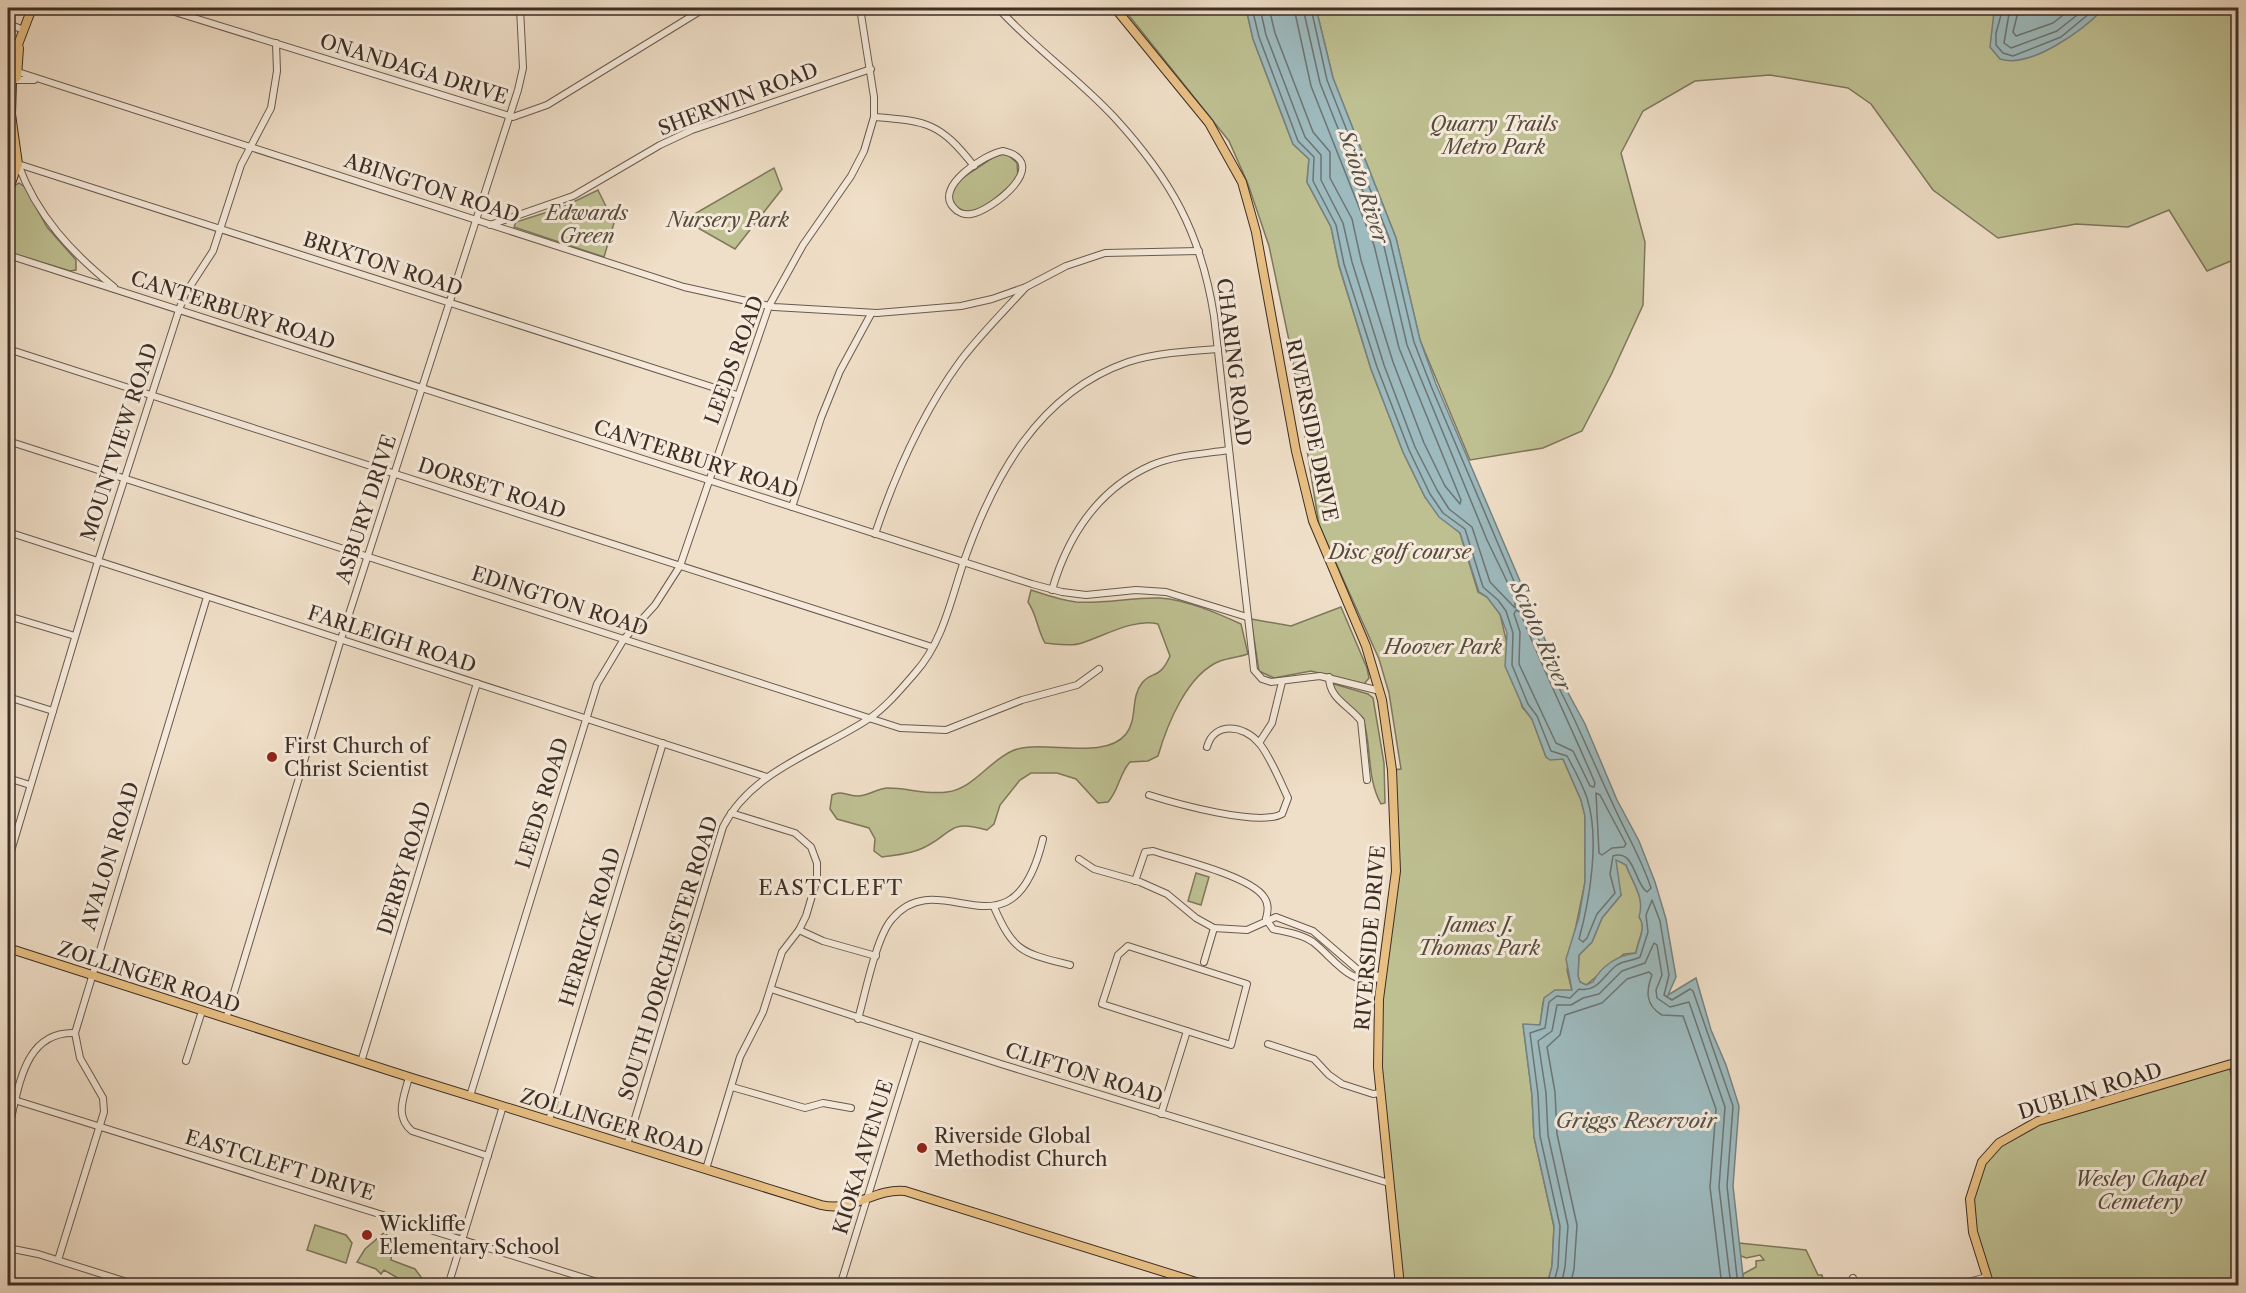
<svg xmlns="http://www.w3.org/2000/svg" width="2246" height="1293" font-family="'Libre Caslon Text',serif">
	<rect width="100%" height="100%" fill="#f0dfc8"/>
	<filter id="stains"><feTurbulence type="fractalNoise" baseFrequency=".00333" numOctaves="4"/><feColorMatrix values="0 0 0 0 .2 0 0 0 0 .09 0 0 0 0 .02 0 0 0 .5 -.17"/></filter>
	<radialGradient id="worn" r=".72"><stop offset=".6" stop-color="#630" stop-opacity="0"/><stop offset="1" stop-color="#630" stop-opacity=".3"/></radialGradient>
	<g fill="#bec092" stroke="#7e775c" stroke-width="1.5">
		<polygon points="1123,8 1246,8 1253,39 1293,144 1309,159 1307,182 1331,227 1339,266 1371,369 1403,452 1425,497 1460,533 1478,592 1487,597 1500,614 1522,707 1532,719 1546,757 1563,759 1581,800 1585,816 1585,882 1567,970 1572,991 1543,1002 1540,1025 1523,1025 1532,1095 1534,1137 1554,1227 1552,1266 1547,1285 1400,1285 1377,1048 1394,898 1392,770 1401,769 1389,693 1379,659 1319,525 1291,350 1269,246 1248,184 1229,141"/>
		<polygon points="1316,8 2238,8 2238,258 2207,271 2169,210 2128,227 2076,224 1998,238 1933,190 1871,104 1848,88 1770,75 1695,81 1643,111 1621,153 1645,242 1643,305 1611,375 1582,431 1543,448 1470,460 1420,340 1396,238 1333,78"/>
		<path d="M1007 154 1017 163 1018 178C1006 189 992 203 978 210 964 216 946 205 953 189 959 178 972 172 982 165 990 160 996 154 1007 154Z"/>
		<polygon points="774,168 782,189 735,249 684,220"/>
		<polygon points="19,183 25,187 47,227 76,260 76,270 70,271 8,252 8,203 12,187"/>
		<polygon points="598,190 614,223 604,257 514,227 516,222 563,207"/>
		<path d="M1031 590C1046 595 1060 600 1076 602 1104 604 1132 597 1160 598 1187 600 1217 613 1241 624L1248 654C1239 657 1229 658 1220 661 1187 674 1167 725 1158 756L1148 761 1130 762C1119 774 1119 790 1108 802L1098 803 1076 779 1057 773H1031L1020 780 1000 805 994 824 987 830C946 819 955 833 923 848 911 854 896 855 882 857L874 851 875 839 869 828 837 819 830 809 832 795C842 790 848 796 858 796 868 796 878 788 888 788 908 788 927 795 947 792 973 789 989 761 1012 751 1039 738 1104 762 1126 734 1138 719 1130 698 1142 683 1152 670 1159 681 1170 656L1158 624C1134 618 1104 636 1082 643 1071 647 1056 644 1045 643 1037 629 1037 615 1028 602Z"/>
		<polygon points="1341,607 1367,668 1369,678 1364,684 1311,671 1274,678 1259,671 1251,619 1291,626"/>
		<path d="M1334 684 1368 694 1373 698 1384 763 1385 803 1381 804C1366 777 1372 746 1363 718L1337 696 1332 687Z"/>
		<path d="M1616 859 1626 865C1633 884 1645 897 1640 917 1647 929 1637 940 1636 953L1624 954 1586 985 1580 982 1578 976 1579 955 1592 942 1602 918 1621 895 1616 874Z"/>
		<polygon points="1196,873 1209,877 1201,905 1188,901"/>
		<polygon points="2229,1066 2238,1103 2238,1285 1990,1286 1969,1211 1982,1162 2017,1130"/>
		<polygon points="315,1225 346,1235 352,1243 346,1263 307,1250"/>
		<polygon points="385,1232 393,1245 391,1260 415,1269 427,1285 403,1281 384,1270 381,1274 376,1269 357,1262 365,1249"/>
		<polygon points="1729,1242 1806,1250 1818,1275 1822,1275 1824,1285 1743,1285 1743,1274 1756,1267 1756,1261 1764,1260 1760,1255 1746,1258 1734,1253"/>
	</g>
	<g fill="#9dbabe" stroke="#778281" stroke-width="1.5" fill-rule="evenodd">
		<path d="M1246 8H1316L1333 78 1396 238 1420 340 1436 384 1566 689 1585 724 1617 800 1639 841 1655 882 1666 919 1676 977 1668 995 1696 978 1711 1030 1726 1065 1739 1106 1733 1186 1744 1285H1547L1552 1266 1554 1226 1534 1137 1532 1095 1523 1024 1540 1025 1544 998 1555 990H1572L1566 959 1579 917 1585 882V816L1581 800 1563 759 1550 760 1546 757 1532 719 1523 707 1505 666 1507 633 1500 614 1487 597 1479 592 1460 533 1439 517 1425 497 1403 452 1371 369 1339 265 1331 227 1307 182 1309 159 1293 144 1253 39ZM1616 860 1626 865C1633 884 1645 897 1639 917 1647 928 1638 940 1636 953 1618 955 1601 966 1593 982L1586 985 1580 982 1578 976 1579 955 1592 942 1602 918 1621 895Z"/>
		<path d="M1999 8H2104C2084 30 2030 69 2000 59L1990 47 1994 12Z"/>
	</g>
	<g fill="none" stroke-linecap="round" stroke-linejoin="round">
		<g stroke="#6d7472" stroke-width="1.5">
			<path d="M1252 8 1259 37 1298 141 1314 157 1313 181 1336 225 1344 264 1377 367 1409 450 1430 494 1443 513 1465 529 1483 587 1498 600 1506 611 1513 633 1512 665 1528 704 1537 716 1551 751 1567 756C1574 769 1582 783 1587 798 1600 838 1590 899 1579 939L1583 942 1587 938 1597 914 1615 893 1610 874 1613 856C1635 849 1634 883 1647 892L1651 888C1641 857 1624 830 1611 800 1594 764 1579 727 1561 692L1431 386 1414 342 1390 240 1327 80 1311 8"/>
			<polyline points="1260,8 1266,35 1305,137 1321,155 1321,180 1343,223 1352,262 1384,365 1415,447 1437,490 1449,509 1472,527 1490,582 1515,608 1515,598 1487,540 1407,345 1383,242 1320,83 1303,8"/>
			<polyline points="1269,8 1275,33 1313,132 1330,152 1330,178 1352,219 1361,260 1393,362 1424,443 1445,486 1460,504 1461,500 1399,348 1374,245 1311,86 1294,8"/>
			<polyline points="2003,8 1996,33 1996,45 2003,53 2013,56 2061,37 2096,8"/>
			<polyline points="2010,8 2004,43 2011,48 2057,31 2086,8"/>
			<polyline points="2019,8 2013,32 2016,36 2053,23 2072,8"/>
			<path d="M1516 610 1520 612C1543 670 1571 726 1595 783L1594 787 1590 786 1573 751 1556 743 1519 664 1520 632 1514 614Z"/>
			<polygon points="1596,793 1600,795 1626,844 1624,847 1612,848 1602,855 1599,853"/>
			<path d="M1553 1286 1558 1267 1560 1226 1540 1136 1538 1094 1530 1033 1545 1028 1549 1002 1557 996 1570 998 1579 989C1598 993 1604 974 1617 965 1625 960 1633 961 1640 957L1648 932 1646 915 1652 900 1660 921 1669 975 1664 995 1672 1000 1690 989 1693 991 1733 1106 1727 1186 1738 1286"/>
			<polyline points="1561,1286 1565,1267 1568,1226 1548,1135 1546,1093 1538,1041 1552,1031 1557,1005 1571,1005 1583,998 1599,994 1622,971 1645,963 1654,943 1657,945 1662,975 1656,990 1657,998 1670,1007 1689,1002 1725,1107 1719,1187 1731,1286"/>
			<path d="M1570 1286 1574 1269 1577 1225 1557 1134 1555 1092 1547 1047 1560 1035 1565 1015 1602 1003 1627 979 1649 972 1652 975C1646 991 1645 1005 1662 1015L1683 1016 1716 1109 1710 1187 1722 1286"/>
		</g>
		<g stroke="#6a5a4e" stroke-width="8">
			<g id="minor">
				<polyline points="162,8 513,117 547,105 705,8"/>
				<path d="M998 8C1033 47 1078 78 1114 117 1171 179 1201 233 1214 316L1254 670 1262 679 1271 682 1320 676 1380 691"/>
				<polyline points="8,24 24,30"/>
				<polyline points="18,72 684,287 774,307 877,313 961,306 992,299 1026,287 1066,266 1105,253 1199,251"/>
				<polyline points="15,80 34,80"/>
				<path d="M874 117C928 121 940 123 974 166"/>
				<path d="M1003 151C1054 163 990 212 971 214 965 215 958 213 954 208 933 187 985 154 1003 151Z"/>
				<polyline points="18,164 737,395"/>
				<path d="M18 164C37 216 72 253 114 287"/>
				<polyline points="490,225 573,196 660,145 692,130 871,69"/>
				<polyline points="8,255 1032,584 1062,592 1086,595 1136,590 1166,592 1247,617"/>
				<polyline points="8,349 932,647"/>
				<polyline points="8,441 900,728 946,730 1022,700 1077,685 1099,669"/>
				<polyline points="792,507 821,418 840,371 871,314"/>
				<polyline points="8,532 767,777"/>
				<path d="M875 534C896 472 922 413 961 360 980 335 1004 311 1026 287"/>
				<path d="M1052 590C1068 535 1098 489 1152 465 1176 455 1203 454 1229 450"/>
				<polyline points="8,616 75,636"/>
				<path d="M1329 677C1329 699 1349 705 1361 721L1367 780"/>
				<polyline points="8,697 53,711"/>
				<polyline points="1259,743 1272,723 1282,682"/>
				<polyline points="8,778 30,785"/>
				<path d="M1149 795C1174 803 1259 827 1282 814L1288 798C1281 783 1270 756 1259 743 1244 725 1214 721 1207 747"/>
				<polyline points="1079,859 1094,869 1140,882 1167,894 1196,918 1214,928 1247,930 1276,917 1313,931 1357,969 1382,977"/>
				<polyline points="8,861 98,561 179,310 185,294 213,251 241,165 271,108 277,71 276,43"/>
				<path d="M1135 881 1145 852 1153 851C1178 859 1250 876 1264 897 1269 904 1268 911 1266 919"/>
				<path d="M994 907C1014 953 1023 953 1070 965"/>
				<path d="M1266 919 1273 929C1286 932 1302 934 1313 942 1335 959 1351 989 1382 977"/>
				<polyline points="799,930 823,941 876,956"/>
				<polygon points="1128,946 1247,984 1231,1045 1102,1004 1118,955"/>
				<polyline points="1204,962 1214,928"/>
				<polyline points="771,989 1001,1064 1389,1183"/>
				<polyline points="226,1019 341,639 518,90 523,68 520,8"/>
				<path d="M858 1019C865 995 876 937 892 919 941 860 1012 968 1043 839"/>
				<polyline points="1268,1044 1314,1059 1329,1075 1342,1084 1373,1094 1381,1093"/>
				<polyline points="186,1061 202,1011"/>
				<polyline points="361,1062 477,683"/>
				<path d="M409 1077C404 1097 394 1116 412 1131L488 1156"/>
				<polyline points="732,1087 805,1108 823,1103 851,1108"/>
				<polyline points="470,1096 597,684 624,639 655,605 680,566 769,306 803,245 851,176 864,151 874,117 874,97 860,8"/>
				<polyline points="8,1098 610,1286"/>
				<polyline points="1161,1114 1187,1031"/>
				<polyline points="549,1120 663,743"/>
				<path d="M8 1130C19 1091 22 1031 75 1033"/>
				<path d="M627 1145 723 827C752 770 819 752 870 718 887 706 901 689 915 673 943 642 951 599 964 561 993 478 1038 393 1128 362 1156 353 1189 351 1218 349"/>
				<polyline points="706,1169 740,1057 763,1012 782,952 799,930 806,916 817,879 817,863 811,847 795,833 731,813"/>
				<polyline points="8,1248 38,1254 140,1286"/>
				<polyline points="58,1260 104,1112 103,1098 80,1058 75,1033 207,597"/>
				<polyline points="1853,1278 1855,1286"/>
				<polyline points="448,1286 503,1106"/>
				<polyline points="840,1286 917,1037"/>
				<polyline points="1953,1286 1987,1277"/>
			</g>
		</g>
		<g stroke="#3d2e25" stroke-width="10">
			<g id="major">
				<polyline points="1115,8 1209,123 1242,182 1256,232 1296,451 1313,521 1366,646 1382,700 1392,770 1396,871 1379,999 1378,1067 1400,1286"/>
				<polyline points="8,63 14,55 32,8"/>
				<polyline points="10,83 17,77 19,48"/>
				<polyline points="8,191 18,164 11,114 12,82"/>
				<path d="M8 948 409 1077 821 1205C852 1213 874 1188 905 1191L1209 1286"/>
				<polyline points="1990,1286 1973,1232 1970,1199 1982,1162 1999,1143 2038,1121 2238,1062"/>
			</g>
		</g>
		<use href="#minor" stroke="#f5eadb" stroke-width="6"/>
		<use href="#major" stroke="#e8c084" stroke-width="8"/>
	</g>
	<g fill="#8f2418" stroke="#f5eadb" stroke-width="2">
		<circle cx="272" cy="757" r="6"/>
		<circle cx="922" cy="1148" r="6"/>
		<circle cx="367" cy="1235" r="6"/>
	</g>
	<g text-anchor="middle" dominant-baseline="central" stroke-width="6" stroke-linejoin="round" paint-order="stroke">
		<g font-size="20" fill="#3d2e25" stroke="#f5eadb">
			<text transform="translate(414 69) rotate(17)">ONANDAGA DRIVE</text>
			<text transform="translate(738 99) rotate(-21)">SHERWIN ROAD</text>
			<text transform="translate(432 188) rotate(18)">ABINGTON ROAD</text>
			<text transform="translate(383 264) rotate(18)">BRIXTON ROAD</text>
			<text transform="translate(233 310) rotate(18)">CANTERBURY ROAD</text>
			<text transform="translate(734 360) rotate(-70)">LEEDS ROAD</text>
			<text transform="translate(1234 362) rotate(83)">CHARING ROAD</text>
			<text transform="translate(1312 430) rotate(78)">RIVERSIDE DRIVE</text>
			<text transform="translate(119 442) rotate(-72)">MOUNTVIEW ROAD</text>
			<text transform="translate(696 459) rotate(18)">CANTERBURY ROAD</text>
			<text transform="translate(492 488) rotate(18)">DORSET ROAD</text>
			<text transform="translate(366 509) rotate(-72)">ASBURY DRIVE</text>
			<text transform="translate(560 601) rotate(18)">EDINGTON ROAD</text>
			<text transform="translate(392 639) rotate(18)">FARLEIGH ROAD</text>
			<text transform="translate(542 803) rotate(-73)">LEEDS ROAD</text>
			<text transform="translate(110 856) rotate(-73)">AVALON ROAD</text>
			<text transform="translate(404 868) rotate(-73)">DERBY ROAD</text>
			<text transform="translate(590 927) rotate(-73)">HERRICK ROAD</text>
			<text transform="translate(1370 938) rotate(-85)">RIVERSIDE DRIVE</text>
			<text transform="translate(668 958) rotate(-73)">SOUTH DORCHESTER ROAD</text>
			<text transform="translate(149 977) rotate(18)">ZOLLINGER ROAD</text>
			<text transform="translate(1084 1073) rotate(17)">CLIFTON ROAD</text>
			<text transform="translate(2090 1091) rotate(-17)">DUBLIN ROAD</text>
			<text transform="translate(612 1123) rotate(17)">ZOLLINGER ROAD</text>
			<text transform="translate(863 1157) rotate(-73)">KIOKA AVENUE</text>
			<text transform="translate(280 1165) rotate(17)">EASTCLEFT DRIVE</text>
		</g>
		<g font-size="20" font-style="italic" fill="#574b3b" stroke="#f5eadb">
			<text x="1494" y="124">Quarry Trails<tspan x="1494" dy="23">Metro Park</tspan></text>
			<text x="587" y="213">Edwards<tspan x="587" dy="23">Green</tspan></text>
			<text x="728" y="220">Nursery Park</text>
			<text x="1400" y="552">Disc golf course</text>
			<text x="1443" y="647">Hoover Park</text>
			<text x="1479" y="925">James J.<tspan x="1479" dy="23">Thomas Park</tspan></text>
			<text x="2140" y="1179">Wesley Chapel<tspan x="2140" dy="23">Cemetery</tspan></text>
		</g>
		<g font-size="20" fill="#3d2e25" stroke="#f5eadb" text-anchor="start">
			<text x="284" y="746">First Church of<tspan x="284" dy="23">Christ Scientist</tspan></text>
			<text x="934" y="1136">Riverside Global<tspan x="934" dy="23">Methodist Church</tspan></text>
			<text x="379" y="1224">Wickliffe<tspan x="379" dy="23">Elementary School</tspan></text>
		</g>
		<g font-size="21" font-style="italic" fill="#55514b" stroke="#f5eadb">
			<text transform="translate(1364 187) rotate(72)">Scioto River</text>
			<text transform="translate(1541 636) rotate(66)">Scioto River</text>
			<text x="1636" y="1120">Griggs Reservoir</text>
		</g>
		<g font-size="21" letter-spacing="1.5" fill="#3d2e25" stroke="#f5eadb">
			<text x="831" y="887">EASTCLEFT</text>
		</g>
	</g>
	<rect width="2246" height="1293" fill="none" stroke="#f0dfc8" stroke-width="30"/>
	<rect x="9" y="9" width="2228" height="1275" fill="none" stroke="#3d2e25" stroke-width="3"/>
	<rect x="15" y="15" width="2216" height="1263" fill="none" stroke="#3d2e25" stroke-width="1.5"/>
	<rect width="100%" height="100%" filter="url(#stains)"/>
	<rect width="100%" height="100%" fill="url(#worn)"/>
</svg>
